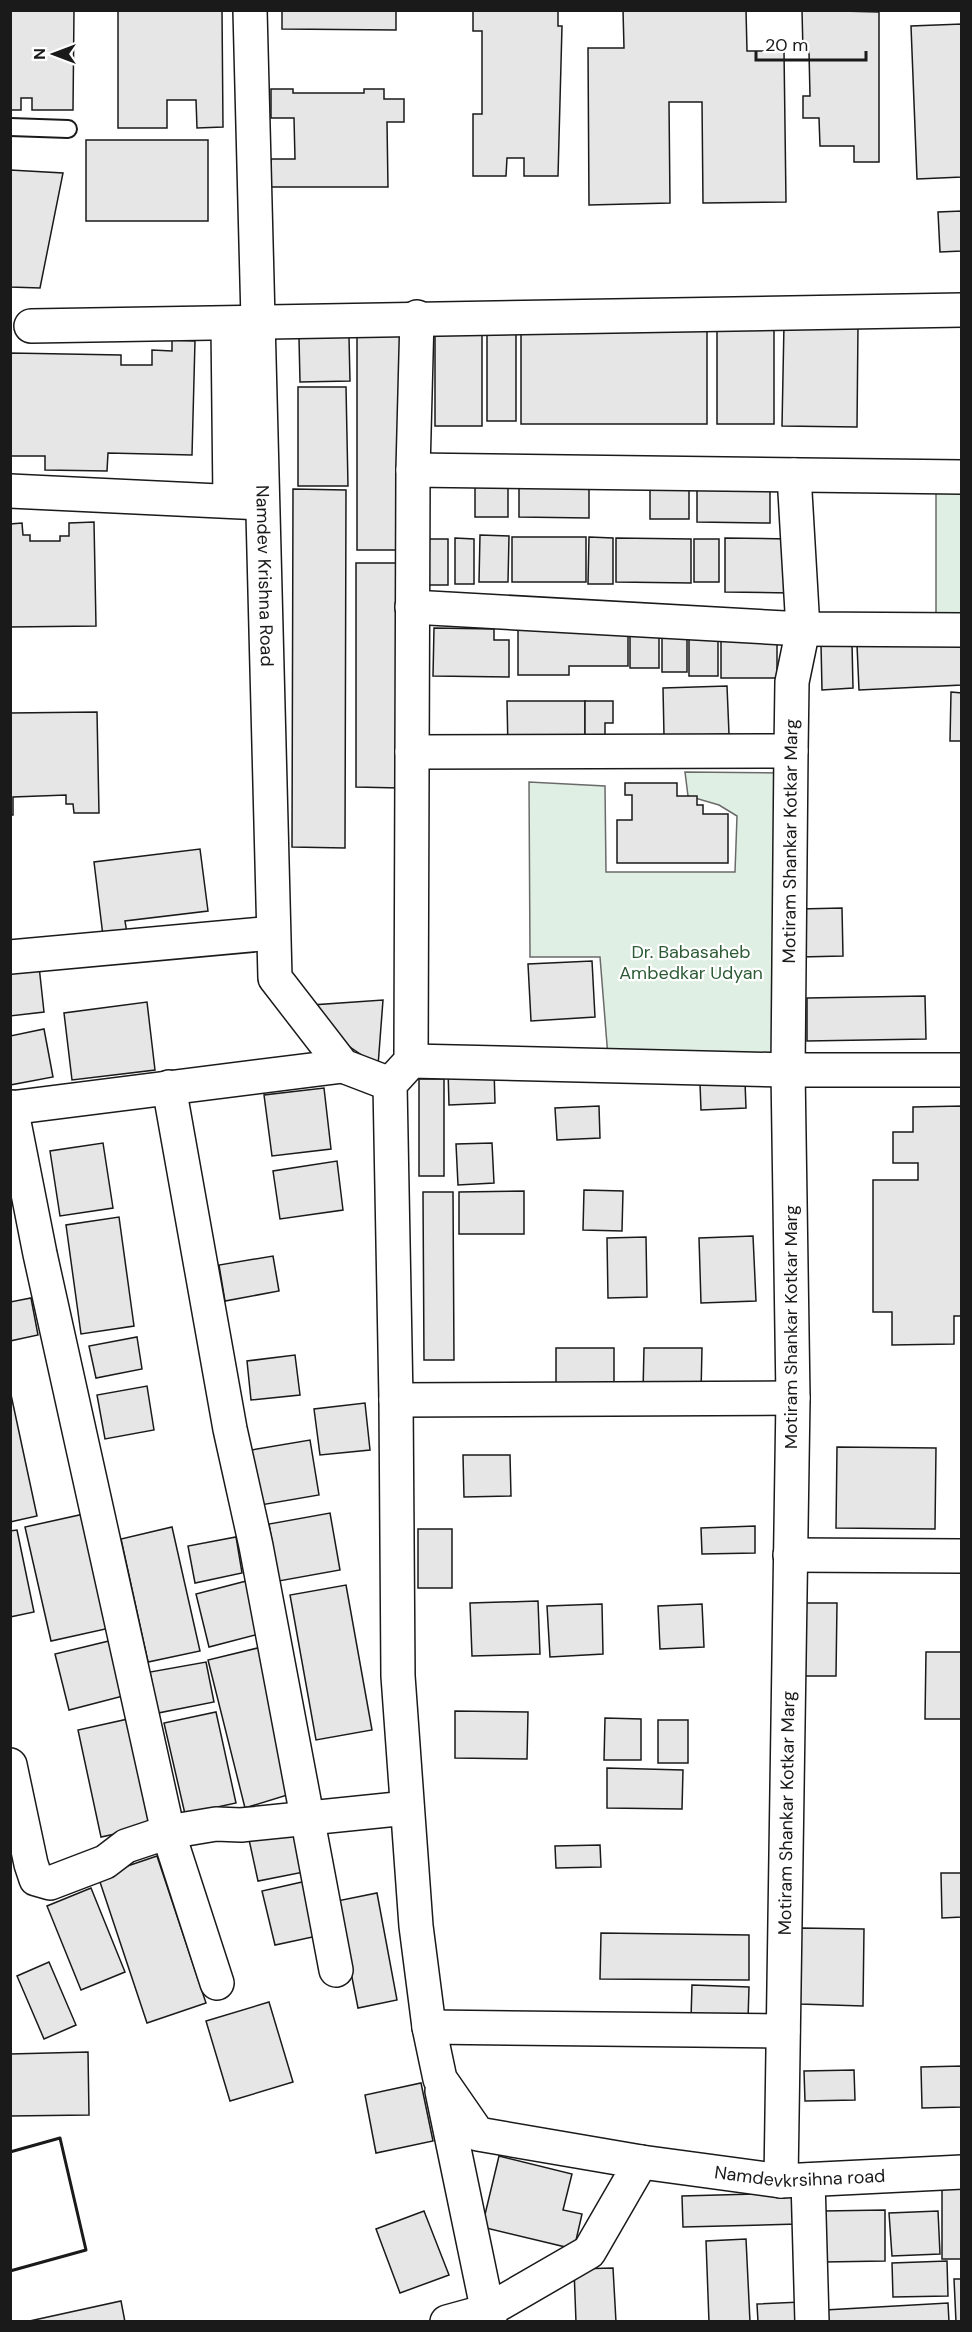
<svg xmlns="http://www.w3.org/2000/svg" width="972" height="2332" font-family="'DM Sans',sans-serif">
	<rect width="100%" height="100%" fill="#fff"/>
	<g fill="#e0efe3" stroke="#6a6a6a" stroke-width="1.5">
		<polygon points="961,489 961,620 936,620 936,490"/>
		<polygon points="685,772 783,773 780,1061 608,1057 600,957 530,957 529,782 605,786 606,872 735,872 737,816 719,805 688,796"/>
	</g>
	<g fill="#e6e6e6" stroke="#1a1a1a" stroke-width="1.5">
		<polygon points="10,10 74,10 73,110 32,110 32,98 21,98 21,110 10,110"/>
		<polygon points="118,10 222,10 223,127 197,128 196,100 167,100 167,128 118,128"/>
		<polygon points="282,10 396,10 396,30 282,29"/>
		<polygon points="473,10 558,10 558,26 562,26 558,176 524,176 524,158 507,158 506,176 473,176 473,114 482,114 482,31 473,31"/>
		<polygon points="623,10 746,10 747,51 784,51 786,202 703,203 702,102 669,102 670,203 589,205 588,48 624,48"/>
		<polygon points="802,10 879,12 879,162 854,162 854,146 820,146 819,118 803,118 803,96 810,96 809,52 803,52"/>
		<polygon points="962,24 962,177 917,179 911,26"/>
		<polygon points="271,89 293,89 293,93 364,93 364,89 384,89 384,99 404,99 404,122 387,122 388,187 271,187 271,159 295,159 294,118 271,118"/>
		<rect x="86" y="140" width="122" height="81"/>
		<polygon points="10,170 63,173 40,288 10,287"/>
		<polygon points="962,211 962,251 940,252 938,212"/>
		<rect x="521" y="322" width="186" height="102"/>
		<rect x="717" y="322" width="57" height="102"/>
		<polygon points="784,324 858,326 857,427 782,426"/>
		<rect x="435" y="327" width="47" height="99"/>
		<rect x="357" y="330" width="48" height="220"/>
		<rect x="487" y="331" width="29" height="90"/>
		<polygon points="349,337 350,381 300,382 299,338"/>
		<polygon points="172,340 195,341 192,455 108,453 107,471 45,470 45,456 10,456 10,353 121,355 121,365 152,365 152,350 172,351"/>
		<polygon points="298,387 346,387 348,486 298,486"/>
		<polygon points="519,476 589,477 589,518 519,517"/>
		<rect x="475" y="477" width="33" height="40"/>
		<rect x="650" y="478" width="39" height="41"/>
		<polygon points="697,480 770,481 770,523 697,522"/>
		<polygon points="293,489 346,490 345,848 292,847"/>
		<polygon points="94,522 96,626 10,627 10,524 22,523 23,535 30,535 30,541 60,541 60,536 69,536 69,523"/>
		<polygon points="480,535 509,536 508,582 479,582"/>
		<rect x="512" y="537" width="74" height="45"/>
		<polygon points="589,537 613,538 613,584 588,584"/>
		<polygon points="455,538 474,539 474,584 455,584"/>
		<polygon points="616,538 691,539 691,583 616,582"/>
		<polygon points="725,538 790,539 790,593 725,592"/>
		<rect x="428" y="539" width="20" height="46"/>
		<rect x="694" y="539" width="25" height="43"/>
		<polygon points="356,563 400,563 399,788 356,787"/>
		<polygon points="434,628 494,629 494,640 509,640 509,677 433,676"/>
		<polygon points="518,628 628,628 628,666 569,666 569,675 518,675"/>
		<rect x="630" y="629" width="29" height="39"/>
		<rect x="689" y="629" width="29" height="47"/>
		<rect x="721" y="630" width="56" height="48"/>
		<rect x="662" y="631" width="25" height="41"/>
		<polygon points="962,640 962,685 859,690 857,645"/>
		<polygon points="852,643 853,688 822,690 821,644"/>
		<polygon points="727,686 729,734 664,736 663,688"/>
		<polygon points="951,692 962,693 962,741 950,741"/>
		<polygon points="507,701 585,701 585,748 508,749"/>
		<polygon points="585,701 613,701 613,723 605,723 605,741 585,741"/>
		<polygon points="97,712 99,813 74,813 73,804 66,804 66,795 13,797 13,815 10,815 10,713"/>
		<polygon points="625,783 677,783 677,796 697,796 697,805 703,805 703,814 728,814 728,863 617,863 617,820 632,820 632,795 625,795"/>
		<polygon points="200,849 208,911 125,921 127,933 103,936 94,862"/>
		<polygon points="842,908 843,956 800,957 799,909"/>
		<polygon points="592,961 595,1017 531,1021 528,964"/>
		<polygon points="39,966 44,1012 10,1016 10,969"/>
		<polygon points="925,996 926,1039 807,1041 807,998"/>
		<polygon points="383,1000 378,1066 344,1043 312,1005"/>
		<polygon points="147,1002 155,1070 72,1080 64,1013"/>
		<polygon points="44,1029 53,1077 10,1085 10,1036"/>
		<polygon points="494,1069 495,1103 449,1105 448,1070"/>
		<rect x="419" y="1079" width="25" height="97"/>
		<polygon points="745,1082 746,1108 701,1110 700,1084"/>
		<polygon points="324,1088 331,1149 272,1156 264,1095"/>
		<polygon points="599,1106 600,1138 557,1140 555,1108"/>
		<polygon points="962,1106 962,1316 954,1316 954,1344 892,1345 892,1312 873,1312 873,1180 918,1180 918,1163 893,1163 893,1132 913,1132 913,1107"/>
		<polygon points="103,1143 113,1208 60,1216 50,1151"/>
		<polygon points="492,1143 494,1183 458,1185 456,1144"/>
		<polygon points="337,1161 343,1210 280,1219 273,1171"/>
		<polygon points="584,1190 623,1191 622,1231 583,1230"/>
		<polygon points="524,1191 524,1234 459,1234 459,1192"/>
		<polygon points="423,1192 453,1192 454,1360 424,1360"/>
		<polygon points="119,1217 134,1326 81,1334 66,1225"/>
		<polygon points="753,1236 756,1301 701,1303 699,1238"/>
		<polygon points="646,1237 647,1297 608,1298 607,1238"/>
		<polygon points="273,1256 279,1291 225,1301 219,1265"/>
		<polygon points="31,1298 38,1335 10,1341 10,1302"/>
		<polygon points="137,1337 142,1369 96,1378 89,1346"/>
		<rect x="556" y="1348" width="58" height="41"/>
		<polygon points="644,1348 702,1348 701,1393 643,1392"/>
		<polygon points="295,1355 300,1395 251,1400 247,1361"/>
		<polygon points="147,1386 154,1430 105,1439 97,1395"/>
		<polygon points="10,1390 37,1516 10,1522"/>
		<polygon points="365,1403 370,1450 320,1455 314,1409"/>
		<polygon points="310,1440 319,1495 255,1506 245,1451"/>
		<polygon points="837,1447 936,1448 935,1529 836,1528"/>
		<polygon points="463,1455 510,1455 511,1496 464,1497"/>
		<polygon points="330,1513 340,1570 279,1581 269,1524"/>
		<polygon points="84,1514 110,1628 51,1641 25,1527"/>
		<polygon points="755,1526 755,1553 702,1554 701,1528"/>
		<polygon points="172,1527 200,1651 148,1662 121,1539"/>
		<rect x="418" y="1529" width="34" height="59"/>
		<polygon points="17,1530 34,1612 10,1617 10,1531"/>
		<polygon points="236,1537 242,1573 195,1583 188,1546"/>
		<polygon points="254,1579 267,1632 209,1647 196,1594"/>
		<polygon points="346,1585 372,1730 316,1740 290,1595"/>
		<polygon points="538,1601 540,1654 472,1656 470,1603"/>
		<polygon points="805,1603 837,1603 836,1676 803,1676"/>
		<polygon points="602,1604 603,1654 550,1657 547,1606"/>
		<polygon points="702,1604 704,1647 660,1649 658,1606"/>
		<polygon points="113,1640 127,1695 69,1710 55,1654"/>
		<polygon points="270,1645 297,1792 245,1808 208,1660"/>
		<polygon points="926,1652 962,1652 961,1719 925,1719"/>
		<polygon points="206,1662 214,1702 158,1713 150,1672"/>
		<polygon points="455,1711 528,1712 527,1759 455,1758"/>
		<polygon points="216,1712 236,1803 185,1814 164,1723"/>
		<polygon points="605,1718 641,1719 641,1760 604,1760"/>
		<polygon points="128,1719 152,1826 101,1837 78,1730"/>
		<rect x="658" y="1720" width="30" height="43"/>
		<polygon points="607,1768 683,1770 682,1809 607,1808"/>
		<polygon points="300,1824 309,1871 258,1881 248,1835"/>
		<polygon points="600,1845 601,1867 556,1868 555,1846"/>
		<polygon points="157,1856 206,2003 147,2023 98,1876"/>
		<polygon points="941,1873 962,1873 962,1917 942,1918"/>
		<polygon points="311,1880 322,1935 275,1945 262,1891"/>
		<polygon points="91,1888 125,1972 81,1990 47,1906"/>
		<polygon points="377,1893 397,2000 358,2008 337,1901"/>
		<polygon points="801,1928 864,1929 863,2006 799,2004"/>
		<polygon points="601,1933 749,1935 749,1980 600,1979"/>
		<polygon points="49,1962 76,2025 44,2039 17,1976"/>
		<polygon points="692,1985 749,1987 748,2020 691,2018"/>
		<polygon points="269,2002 293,2082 230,2101 206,2021"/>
		<polygon points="88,2052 89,2115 10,2116 10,2054"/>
		<polygon points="962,2066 962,2107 922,2108 921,2067"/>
		<polygon points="854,2070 855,2100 805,2101 804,2071"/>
		<polygon points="421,2083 433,2141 376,2153 365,2095"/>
		<polygon points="499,2156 572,2174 563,2210 582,2214 574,2249 482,2227"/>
		<rect x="942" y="2179" width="20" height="80"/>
		<polygon points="797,2193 798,2224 683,2227 682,2196"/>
		<polygon points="885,2210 885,2261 824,2262 823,2211"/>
		<polygon points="424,2211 449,2275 400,2293 376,2229"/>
		<polygon points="938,2211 940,2254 892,2256 889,2213"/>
		<polygon points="746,2239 750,2322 709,2322 706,2241"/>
		<polygon points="947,2261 948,2296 893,2297 892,2263"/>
		<polygon points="613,2268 616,2322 576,2322 574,2269"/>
		<polygon points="954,2279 962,2279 962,2322 956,2322"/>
		<polygon points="121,2301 125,2322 25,2322"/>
		<polygon points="801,2302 803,2322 758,2322 757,2304"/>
		<polygon points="948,2303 949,2322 825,2322 825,2310"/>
	</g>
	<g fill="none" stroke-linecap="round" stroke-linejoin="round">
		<g stroke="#1a1a1a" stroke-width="20">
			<polyline id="service" points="10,127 68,129"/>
		</g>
		<g stroke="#1a1a1a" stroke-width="36">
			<g id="minor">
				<path id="s1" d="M250 10 275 978 343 1066 390 1084"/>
				<polyline points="417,317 413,470 411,1061 390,1084 396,1400 398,1676 416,1926 429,2027 440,2079 478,2134 641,2162 589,2252 487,2311 447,2322"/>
				<polyline points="228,324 230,501"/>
				<polyline points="31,326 962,310"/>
				<polyline points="413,470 962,477"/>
				<polyline points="10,491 262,503"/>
				<polyline points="412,607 803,629 962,630"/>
				<polyline points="412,752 791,751"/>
				<polyline points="10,957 273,933"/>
				<polyline points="411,1061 788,1070 962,1070"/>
				<polyline points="169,1087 230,1429 256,1546 336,1970"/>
				<polyline points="11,1107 40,1254 168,1832 217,1983"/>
				<polyline points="10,1108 343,1066"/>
				<polyline points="396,1400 793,1398"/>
				<polyline points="790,1555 962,1556"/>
				<polyline points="10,1765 31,1864 36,1879 50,1883 105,1862 126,1846 168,1832 216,1824 241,1825 407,1808"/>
				<polyline points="429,2027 783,2031"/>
				<polyline points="442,2091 490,2322"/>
				<path id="s2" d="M641 2162 781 2181 962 2172"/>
				<polyline points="808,2180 812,2322"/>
				<path id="s3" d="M781 2181 793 1398 788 1070 791 751 792 682 803 629 794 475"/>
			</g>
		</g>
		<use href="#service" stroke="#fff" stroke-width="16"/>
		<use href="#minor" stroke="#fff" stroke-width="33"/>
		<polyline stroke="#1a1a1a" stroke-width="3" points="10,2152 60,2138 86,2250 10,2271"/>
	</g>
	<g text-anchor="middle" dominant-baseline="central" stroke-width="4.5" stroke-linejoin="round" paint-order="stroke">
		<g font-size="18" fill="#1a1a1a" stroke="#fff">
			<text stroke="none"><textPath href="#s1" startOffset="566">Namdev Krishna Road</textPath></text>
			<text stroke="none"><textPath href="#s3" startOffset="1340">Motiram Shankar Kotkar Marg</textPath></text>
			<text transform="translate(791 1327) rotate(-90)">Motiram Shankar Kotkar Marg</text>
			<text stroke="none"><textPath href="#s3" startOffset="368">Motiram Shankar Kotkar Marg</textPath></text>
			<text stroke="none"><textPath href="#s2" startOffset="160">Namdevkrsihna road</textPath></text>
		</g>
		<g font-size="18" fill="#2b5a34" stroke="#fff">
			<text x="691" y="952">Dr. Babasaheb<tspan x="691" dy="21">Ambedkar Udyan</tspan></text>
		</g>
	</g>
	<rect width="972" height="2332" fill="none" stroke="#1a1a1a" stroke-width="24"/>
	<g transform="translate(54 54) rotate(270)" stroke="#ffffff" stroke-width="4.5" paint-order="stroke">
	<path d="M0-4.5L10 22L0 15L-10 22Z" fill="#1a1a1a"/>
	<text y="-9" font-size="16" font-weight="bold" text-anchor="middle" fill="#1a1a1a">N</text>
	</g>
	<path d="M756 51v9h110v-9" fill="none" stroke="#1a1a1a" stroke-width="3"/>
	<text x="765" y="51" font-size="18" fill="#1a1a1a" stroke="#ffffff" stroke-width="4.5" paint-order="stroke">20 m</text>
</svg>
